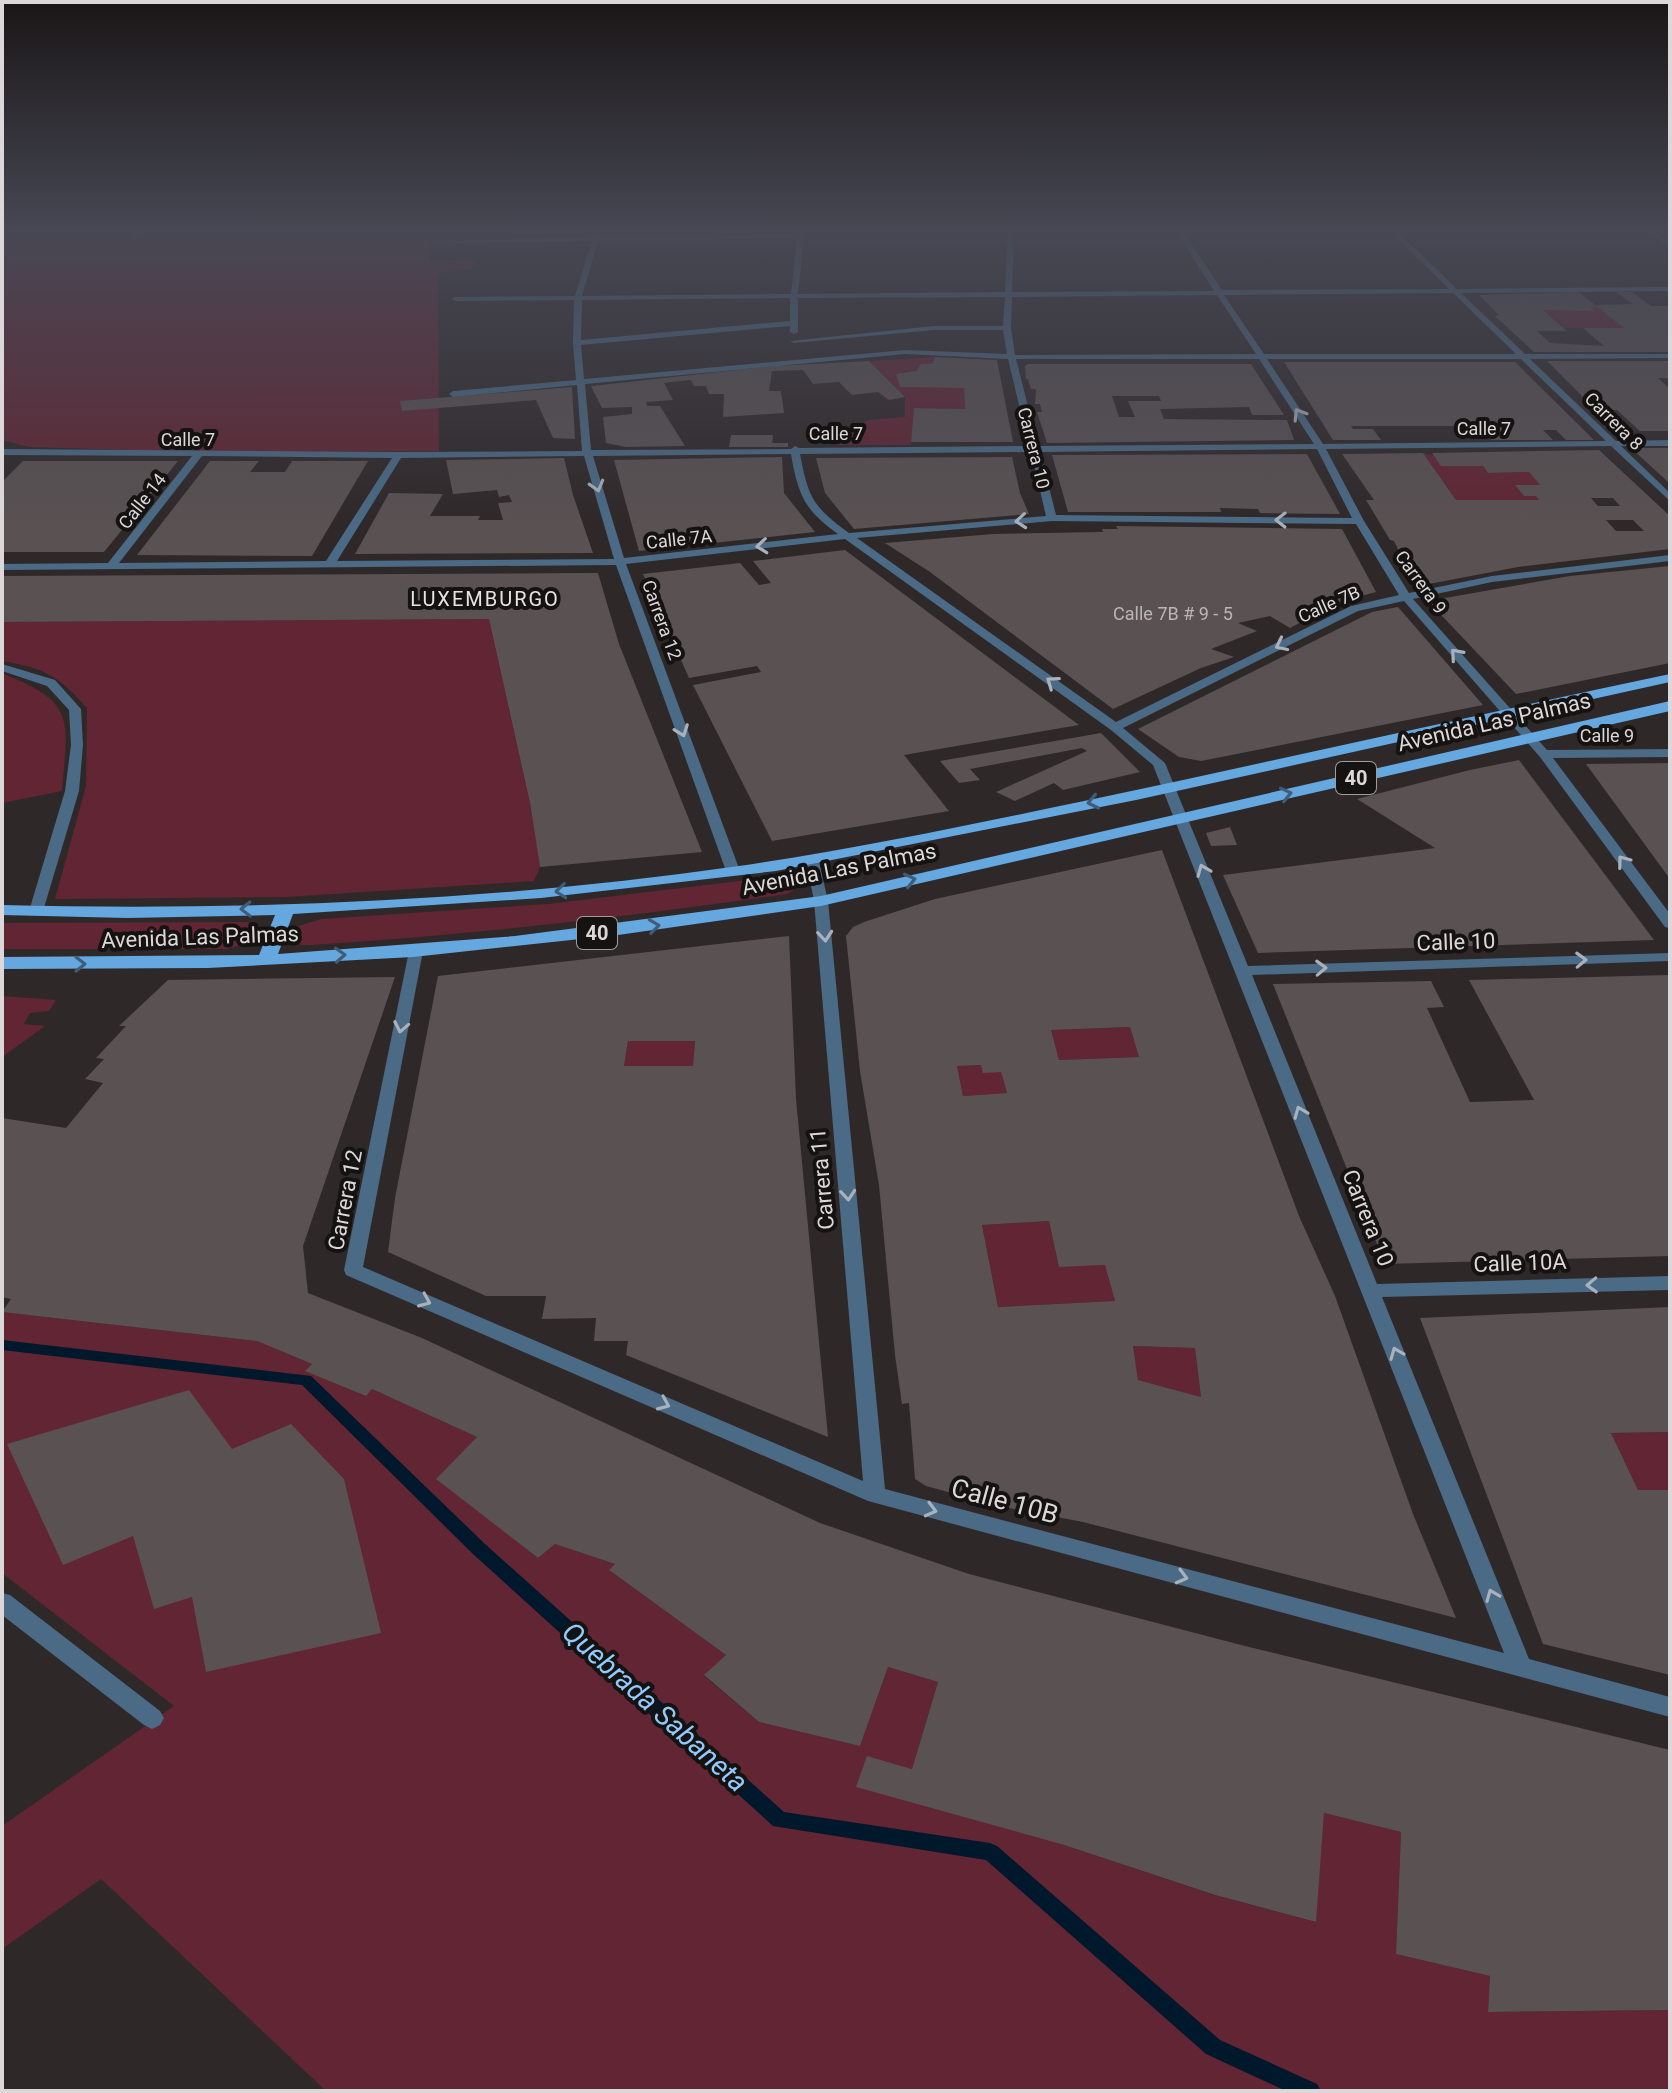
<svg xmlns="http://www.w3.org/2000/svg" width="1672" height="2093" font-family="Roboto,sans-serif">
	<rect width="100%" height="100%" fill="#2f2829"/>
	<g fill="#622533">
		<polygon points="2,234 89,234 146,240 154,234 427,234 430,261 479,259 471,269 438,273 439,451 198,452 29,447 2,440"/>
		<polygon points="1590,307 1598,307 1624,328 1565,328 1543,310 1594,311"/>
		<polygon points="935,357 932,364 921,364 916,371 964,388 965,409 914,408 911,445 837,445 837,439 868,420 905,417 905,397 869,361"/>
		<polygon points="1423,453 1483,466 1488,473 1529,472 1540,485 1516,486 1524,496 1536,496 1539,500 1456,500"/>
		<path d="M489 619 530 803 540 867 534 881 287 897 55 899 86 786 87 708C59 676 45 668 2 661V622Z"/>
		<path d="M2 673C76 703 68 717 62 791L2 803Z"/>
		<path d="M780 876 796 878 802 885 787 894C629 917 471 935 311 945H301L291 937 296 927 321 919 548 904Z"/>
		<polygon points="248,922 258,928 258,935 250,943 227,949 2,949 2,923"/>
		<polygon points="2,996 56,1000 49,1011 30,1013 24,1024 45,1026 2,1057"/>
		<polygon points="1130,1027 1139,1057 1059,1060 1051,1030"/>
		<polygon points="628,1041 695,1041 693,1066 624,1066"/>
		<polygon points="981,1065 1001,1072 1007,1093 963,1096 957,1066"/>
		<polygon points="1049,1221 1059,1266 1105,1265 1115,1301 998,1307 982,1225"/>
		<polygon points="2,1312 257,1341 312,1364 306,1371 366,1396 372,1389 477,1437 437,1479 538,1558 555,1544 615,1564 610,1571 726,1655 704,1676 759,1722 860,1746 888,1667 938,1682 912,1769 867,1756 1061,1844 1214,1895 1315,1922 1324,1813 1401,1832 1396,1954 1490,1976 1488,2012 1670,2010 1670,2091 326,2091 101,1879 2,1949 2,1826 174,1706 2,1573"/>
		<polygon points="1133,1346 1195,1348 1201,1397 1138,1380"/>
		<polygon points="1670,1432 1670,1490 1638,1490 1611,1433"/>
	</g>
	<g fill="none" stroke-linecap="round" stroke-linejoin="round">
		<polygon fill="#00182c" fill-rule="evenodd" points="2,1340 311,1376 485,1544 784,1812 990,1843 997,1846 1220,2040 1317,2084 1321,2091 1286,2091 1206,2054 986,1860 773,1826 473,1554 302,1385 2,1350"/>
	</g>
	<g fill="#595152" fill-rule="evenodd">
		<polygon points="1578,292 1598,307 1590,307 1595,311 1543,310 1567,331 1537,331 1550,343 1604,346 1583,328 1624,328 1595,305 1633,304 1616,292 1632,292 1651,306 1670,306 1670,352 1534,352 1495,316 1499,315 1479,295"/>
		<polygon points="935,357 997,360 1013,442 911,442 914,408 965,409 964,388 900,387 896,374 916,371 921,364 932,364"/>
		<polygon points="869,361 905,397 889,400 878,392 852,395 839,382 813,384 803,370 772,371 769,391 781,391 784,413 723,417 724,394 709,394 706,386 694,386 691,380 664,383 673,400 646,402 647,406 660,406 685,446 626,447 606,443 603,417 632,414 632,407 602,408 591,386 773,366"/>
		<polygon points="1547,361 1670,361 1670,378 1658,378 1670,389 1670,431 1640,431 1617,410 1596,410"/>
		<polygon points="1284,362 1515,362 1594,440 1566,440 1556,430 1543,430 1553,440 1491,440 1479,426 1351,426 1353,429 1373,429 1381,440 1333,440"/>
		<path d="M1028 364H1251L1284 415H1252L1249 407 1160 409 1164 419 1287 420 1294 440 1047 443 1037 412H1042L1040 404H1035L1036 389H1031L1028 379H1026L1025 366ZM1112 396H1159L1161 401H1128L1135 417H1119Z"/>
		<polygon points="572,387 575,439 553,438 536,400 402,411 400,401"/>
		<polygon points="731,435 773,435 772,443 788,443 788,447 729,447"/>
		<polygon points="1631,448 1670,448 1670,484 1667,481"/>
		<path d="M1599 450 1670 516V549L1518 567 1429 584 1411 577 1394 541 1390 540 1366 500H1374L1342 454 1423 453 1456 500H1539L1536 496H1524L1515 485H1540L1529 472 1488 473 1483 466H1441L1432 453ZM1591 498H1613L1620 506H1598ZM1606 520H1633L1644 531H1616Z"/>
		<polygon points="1307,454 1340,514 1260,513 1258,509 1220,508 1221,512 1068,512 1052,455"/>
		<polygon points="782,457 784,493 815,532 639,551 614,460"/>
		<polygon points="1012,457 1020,493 1029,514 854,529 825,493 816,458"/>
		<polygon points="564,458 573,495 593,553 355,554 389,493 443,494 430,516 480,516 478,520 503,520 498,503 512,502 509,495 499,497 497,490 453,494 446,460"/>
		<polygon points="23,461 178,461 104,552 2,552 2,482"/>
		<polygon points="210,461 259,461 250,472 285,472 292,461 368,461 312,556 137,555"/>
		<polygon points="1116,526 1342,529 1376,592 1339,602 1290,628 1270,616 1238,623 1257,631 1211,649 1234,657 1201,668 1113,709 930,572 885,543 993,534 1103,532 1102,529 1118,529"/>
		<polygon points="845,550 1079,725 904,755 949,811 772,841 693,685 761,672 757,666 689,678 643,574 740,563 759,585 771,583 753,561"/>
		<polygon points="1670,566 1670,663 1516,694 1428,601 1570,576"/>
		<polygon points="598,573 619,644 702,852 540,867 530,803 489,619 2,622 2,576"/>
		<polygon points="1398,607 1483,705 1201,761 1179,757 1138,729 1372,612"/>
		<polygon points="1101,733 1140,772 1063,790 1054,783 1015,801 996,792 1087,751 1082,748 970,769 980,780 959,783 940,761"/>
		<polygon points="1519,760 1654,940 1258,953 1223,875 1435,848 1357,799 1470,770"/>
		<polygon points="1670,763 1670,879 1586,764"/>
		<polygon points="1230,827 1237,845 1211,846 1206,833"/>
		<path d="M1162 850 1299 1216 1335 1296 1413 1514 1456 1618 1083 1522 1004 1507 926 1486 915 1479 909 1403 902 1404 895 1355 879 1185 860 1071 846 936 853 927 864 922 935 899ZM1130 1027 1139 1057 1059 1060 1051 1030ZM981 1065 983 1073 1001 1072 1007 1093 963 1096 957 1066ZM1049 1221 1059 1267 1105 1265 1115 1301 998 1307 982 1225ZM1133 1346 1195 1348 1201 1397 1138 1380Z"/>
		<path d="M789 936 796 1099 828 1437 626 1355 628 1341H594L596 1318 542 1319 546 1296H486L388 1252 395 1198 438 976ZM628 1041H695L693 1066H624Z"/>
		<polygon points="1670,975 1670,1256 1385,1264 1273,984 1431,981 1444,1007 1427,1008 1470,1102 1534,1100 1469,980"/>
		<polygon points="395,977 303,1246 308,1293 422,1338 820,1523 969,1574 1245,1646 1670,1750 1670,2010 1488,2012 1490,1976 1396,1954 1401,1832 1324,1813 1316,1922 1215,1895 1061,1844 856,1787 867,1756 912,1769 938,1682 888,1667 860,1746 759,1722 704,1675 726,1655 609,1570 615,1564 555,1544 538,1558 436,1479 477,1437 372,1389 366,1396 305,1371 312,1364 257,1341 2,1312 11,1299 2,1297 2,1118 66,1128 103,1083 85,1079 104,1059 96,1058 126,1026 119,1026 168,980"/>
		<polygon points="1670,1307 1670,1432 1611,1433 1638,1490 1670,1490 1670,1675 1543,1644 1420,1318"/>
		<polygon points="189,1390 232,1449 291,1424 344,1479 381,1633 206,1672 192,1597 154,1609 133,1536 63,1565 7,1444"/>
	</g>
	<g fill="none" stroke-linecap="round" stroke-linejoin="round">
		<g fill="#4a6a85" fill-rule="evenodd">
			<polygon points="134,234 141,234 135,239 132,237"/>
			<path d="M594 234H600L599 237 804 234 798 294 1005 292 1008 234H1014L1012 292 1214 291 1178 234H1185L1222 290 1449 289 1393 234H1400L1457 289 1670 287V291L1461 293 1525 354H1670V358L1530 359 1616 441 1670 440V446H1621L1670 493V501L1611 446 1326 449 1364 521 1409 593 1492 576 1670 555V561L1492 582 1413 599 1547 750 1670 749V757L1553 758 1670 914V928L1665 927 1540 757 1404 601 1358 611 1123 728 1165 763 1248 966 1670 953V961L1252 975 1377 1284 1670 1276V1290L1382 1297 1529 1659 1670 1697V1717L868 1501 346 1275 344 1270 409 951 416 947 423 951 363 1267 863 1481 814 901 806 860 813 856 818 857 828 901 885 1489 1504 1653 1153 765 1111 730 845 539 626 564 740 871 733 875 726 871 616 565 2 570V564L108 563 192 456 2 455V449L398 452 582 451 577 385 453 397 449 394 453 391 576 380 573 343 574 300 455 301 451 299 455 297 575 296 592 241 452 243 449 241 593 237ZM797 238 791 294 582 296 598 241ZM1453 293 1516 354H1264L1224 295ZM1217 295 1256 354 1015 355 1011 328 1012 297ZM1005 297 1003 326H934L790 341 794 343 934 330H1003L1007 354 905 350 584 379 581 345 790 326V332L794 334 798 332V298ZM790 298V321L581 340 582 300ZM905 354 1008 359 1029 446 799 448 795 446 791 449 591 450 585 384ZM1016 359H1259L1314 444 1038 446ZM1267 359H1521L1606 441 1323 444ZM1317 449 1352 518 1056 515 1040 452ZM1031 452 1046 516 849 533C813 507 808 497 800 454ZM791 454C798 494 804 510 838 534L624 558 593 456ZM202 456 392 458 326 561 119 563ZM584 456 614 559 337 561 401 458ZM1052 521 1356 524 1399 595 1351 606 1116 722 857 538Z"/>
			<polygon points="1650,234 1658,234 1670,242 1670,247"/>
			<polygon points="2,664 55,680 81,709 83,745 79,791 43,911 36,915 29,911 65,791 71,745 69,710 47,686 2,671"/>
			<polygon points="2,1593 10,1595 160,1711 164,1718 160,1725 152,1729 144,1725 2,1615"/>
		</g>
		<path fill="#65a8e0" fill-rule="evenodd" d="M1670 674V682L1136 800 776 871 541 898 293 914 278 954 515 936 821 896 1670 701V711L821 906 618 935 413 957 208 968 2 969V957L259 955 275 915 127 918 2 915V905C247 911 496 901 739 866 856 849 973 824 1089 800 1283 759 1476 715 1670 674Z"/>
	</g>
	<defs><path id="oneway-chevron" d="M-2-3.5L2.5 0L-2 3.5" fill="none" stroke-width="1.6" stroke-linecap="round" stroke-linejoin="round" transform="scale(2)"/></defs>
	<g stroke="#a9b1bb">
		<use href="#oneway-chevron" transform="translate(1299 414) rotate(-122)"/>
		<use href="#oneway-chevron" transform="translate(597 486) rotate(74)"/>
		<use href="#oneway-chevron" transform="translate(1281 520) rotate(-179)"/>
		<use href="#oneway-chevron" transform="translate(1021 521) rotate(175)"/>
		<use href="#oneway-chevron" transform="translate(762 546) rotate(174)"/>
		<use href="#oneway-chevron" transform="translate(1281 645) rotate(154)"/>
		<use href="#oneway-chevron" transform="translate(1456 654) rotate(-131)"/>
		<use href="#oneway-chevron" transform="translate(1052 682) rotate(-145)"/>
		<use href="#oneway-chevron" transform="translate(682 731) rotate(70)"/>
		<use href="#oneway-chevron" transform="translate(1623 861) rotate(-127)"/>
		<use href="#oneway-chevron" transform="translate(1203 870) rotate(-112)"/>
		<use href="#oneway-chevron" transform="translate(825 936) rotate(85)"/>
		<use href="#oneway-chevron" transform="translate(1581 960) rotate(-2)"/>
		<use href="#oneway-chevron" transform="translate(1321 968) rotate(-2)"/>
		<use href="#oneway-chevron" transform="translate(401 1027) rotate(101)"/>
		<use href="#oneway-chevron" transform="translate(1300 1112) rotate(-112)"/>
		<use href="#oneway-chevron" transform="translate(848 1195) rotate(85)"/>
		<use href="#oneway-chevron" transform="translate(1592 1285) rotate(178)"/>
		<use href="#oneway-chevron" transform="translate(425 1301) rotate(23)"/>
		<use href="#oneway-chevron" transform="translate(1396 1353) rotate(-112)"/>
		<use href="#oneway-chevron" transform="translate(664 1404) rotate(23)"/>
		<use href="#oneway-chevron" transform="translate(931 1510) rotate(15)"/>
		<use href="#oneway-chevron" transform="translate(1182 1577) rotate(15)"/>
		<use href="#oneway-chevron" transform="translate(1492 1595) rotate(-112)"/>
	</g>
	<g stroke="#3d5d79">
		<use href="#oneway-chevron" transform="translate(1286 794) rotate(-13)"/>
		<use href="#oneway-chevron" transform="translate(1093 802) rotate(168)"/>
		<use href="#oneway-chevron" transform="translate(910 880) rotate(-13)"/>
		<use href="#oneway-chevron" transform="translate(561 891) rotate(174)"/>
		<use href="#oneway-chevron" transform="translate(246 909) rotate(179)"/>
		<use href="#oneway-chevron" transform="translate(654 926) rotate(-7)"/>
		<use href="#oneway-chevron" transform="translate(340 955) rotate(-3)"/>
		<use href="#oneway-chevron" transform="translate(80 964) rotate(-1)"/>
	</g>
	<linearGradient id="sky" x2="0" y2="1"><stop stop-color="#1a1617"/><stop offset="0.44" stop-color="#474854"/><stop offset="1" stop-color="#474854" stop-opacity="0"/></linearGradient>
	<rect width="1672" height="527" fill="url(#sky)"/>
	<g text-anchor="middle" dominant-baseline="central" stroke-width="8" stroke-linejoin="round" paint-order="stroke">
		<g font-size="18" fill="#dcd7d8" stroke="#151212">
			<text transform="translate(1614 421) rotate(45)">Carrera 8</text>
			<text x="1484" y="428">Calle 7</text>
			<text x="836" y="433">Calle 7</text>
			<text x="188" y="439">Calle 7</text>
			<text transform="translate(1034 448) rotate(76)">Carrera 10</text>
			<text transform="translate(142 501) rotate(-52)">Calle 14</text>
			<text transform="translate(679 539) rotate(-6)">Calle 7A</text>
			<text transform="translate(1421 582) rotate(54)">Carrera 9</text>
			<text transform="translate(1329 604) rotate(-24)">Calle 7B</text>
			<text transform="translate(662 620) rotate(70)">Carrera 12</text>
			<text x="1607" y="735">Calle 9</text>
		</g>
		<g font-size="18" fill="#bbb6b6">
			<text x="1173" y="613">Calle 7B # 9 - 5</text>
		</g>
		<g font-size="20" letter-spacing="2" fill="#eae1e2" stroke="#151212">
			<text x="485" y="599">LUXEMBURGO</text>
		</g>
		<g fill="#151212" stroke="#a09c9d" stroke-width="2">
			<rect x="1336" y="762" width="40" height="32" rx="6"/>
			<rect x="577" y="917" width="40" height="32" rx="6"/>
		</g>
		<g font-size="20" font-weight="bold" fill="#dcd7d8">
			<text x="1356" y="778">40</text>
			<text x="597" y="933">40</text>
		</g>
		<g font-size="22" fill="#dcd7d8" stroke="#151212">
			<text transform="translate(1494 722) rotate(-13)">Avenida Las Palmas</text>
			<text transform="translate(839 869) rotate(-11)">Avenida Las Palmas</text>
			<text transform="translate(200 937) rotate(-2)">Avenida Las Palmas</text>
			<text transform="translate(1456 942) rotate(-2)">Calle 10</text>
			<text transform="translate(822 1179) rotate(-95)">Carrera 11</text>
			<text transform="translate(345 1200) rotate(-79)">Carrera 12</text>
			<text transform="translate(1368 1218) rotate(68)">Carrera 10</text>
			<text transform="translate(1520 1263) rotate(-2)">Calle 10A</text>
		</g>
		<g font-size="26" fill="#dcd7d8" stroke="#151212">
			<text transform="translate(1005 1501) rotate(15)">Calle 10B</text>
		</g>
		<g font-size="28" font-style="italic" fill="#91cbfe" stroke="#151212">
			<text transform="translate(655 1707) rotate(42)">Quebrada Sabaneta</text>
		</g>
	</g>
	<rect width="1672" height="2093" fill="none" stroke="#dcd7d8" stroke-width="8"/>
</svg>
